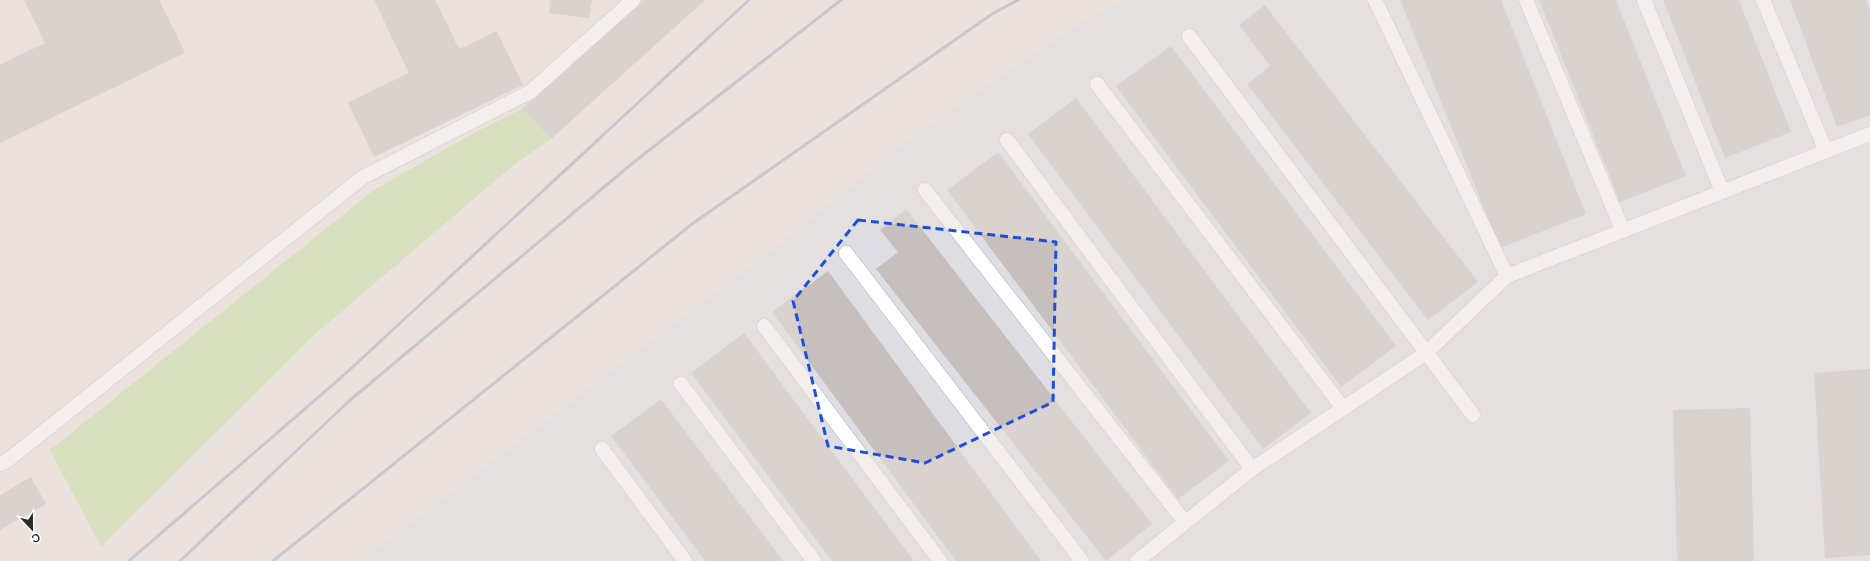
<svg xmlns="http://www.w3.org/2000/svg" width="1870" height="561" font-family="Manrope,sans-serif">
	<rect width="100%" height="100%" fill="#ebe2dd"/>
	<polygon fill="#dedde4" points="1123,0 1870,0 1870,561 361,561 760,260 910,139 1070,30"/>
	<polygon fill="#c1dd9e" points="522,109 551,139 516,163 314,335 101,547 50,450 374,190 470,135"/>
	<g fill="#c6bfbd">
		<polygon points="24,0 159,0 185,53 0,143 0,65 45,43"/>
		<polygon points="374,0 435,0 459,49 497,31 523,85 374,157 348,103 409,73"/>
		<polygon points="550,0 592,0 589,18 549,13"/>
		<polygon points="643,0 705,0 551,139 522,109"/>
		<polygon points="1400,0 1501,0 1586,214 1500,248"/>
		<polygon points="1539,0 1616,0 1686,176 1620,202"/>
		<polygon points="1663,0 1739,0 1791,132 1725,158"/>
		<polygon points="1790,0 1866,0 1870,11 1870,115 1837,127"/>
		<polygon points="1265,5 1478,282 1428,320 1247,84 1270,66 1239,25"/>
		<polygon points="1171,46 1396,346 1341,387 1116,86"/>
		<polygon points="1076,98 1311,413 1263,449 1028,134"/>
		<polygon points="998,152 1229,461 1178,499 947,190"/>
		<polygon points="906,209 1152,524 1106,561 876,269 898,252 880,230"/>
		<polygon points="828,271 1041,561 956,561 772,312"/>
		<polygon points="744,333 914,561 832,561 691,373"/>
		<polygon points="1870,369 1870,555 1825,558 1814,373"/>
		<polygon points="661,399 783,561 705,561 611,436"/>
		<polygon points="1750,408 1754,561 1677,561 1673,410"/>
		<polygon points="31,477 46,504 0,530 0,495"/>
	</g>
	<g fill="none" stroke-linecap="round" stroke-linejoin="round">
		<g stroke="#c5cbd2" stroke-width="16">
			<g id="lane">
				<polyline points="1375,0 1507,276"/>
				<polyline points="1526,0 1623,231"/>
				<polyline points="1644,0 1722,191"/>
				<polyline points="1763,0 1826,151"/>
				<polyline points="1189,36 1473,415"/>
				<polyline points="1097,84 1343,408"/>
				<polyline points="1007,140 1252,469"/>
				<polyline points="925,190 1185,522"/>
				<polyline points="846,253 1082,561"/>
				<polyline points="764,326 940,561"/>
				<polyline points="681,384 814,561"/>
				<polyline points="602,449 685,561"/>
				<polyline points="0,464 8,460 363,177 530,92 633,0"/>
				<polyline points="1137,561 1252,469 1426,353 1507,276 1870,134"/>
			</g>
		</g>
		<use href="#lane" stroke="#fff" stroke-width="14"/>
		<g stroke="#a0a7b3" stroke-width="3">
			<polyline points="129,561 344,375 749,0"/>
			<polyline points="180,561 348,402 634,162 841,0"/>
			<polyline points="273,561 692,224 992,14 1018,0"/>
		</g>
	</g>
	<path d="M0 0H1870V561H0ZM858 220 1056 242 1053 402 925 463 828 446 793 301Z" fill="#ebe2dd" fill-opacity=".55" fill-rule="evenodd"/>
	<path fill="none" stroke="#1d4ed8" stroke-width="3" stroke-dasharray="8 5" stroke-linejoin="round" d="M858 220 1056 242 1053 402 925 463 828 446 793 301Z"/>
	<g transform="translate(32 529) rotate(158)" stroke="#ffffff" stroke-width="3" paint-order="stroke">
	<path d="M0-3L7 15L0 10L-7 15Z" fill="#2a2a2a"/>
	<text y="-6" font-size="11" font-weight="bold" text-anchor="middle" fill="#2a2a2a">С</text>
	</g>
</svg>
